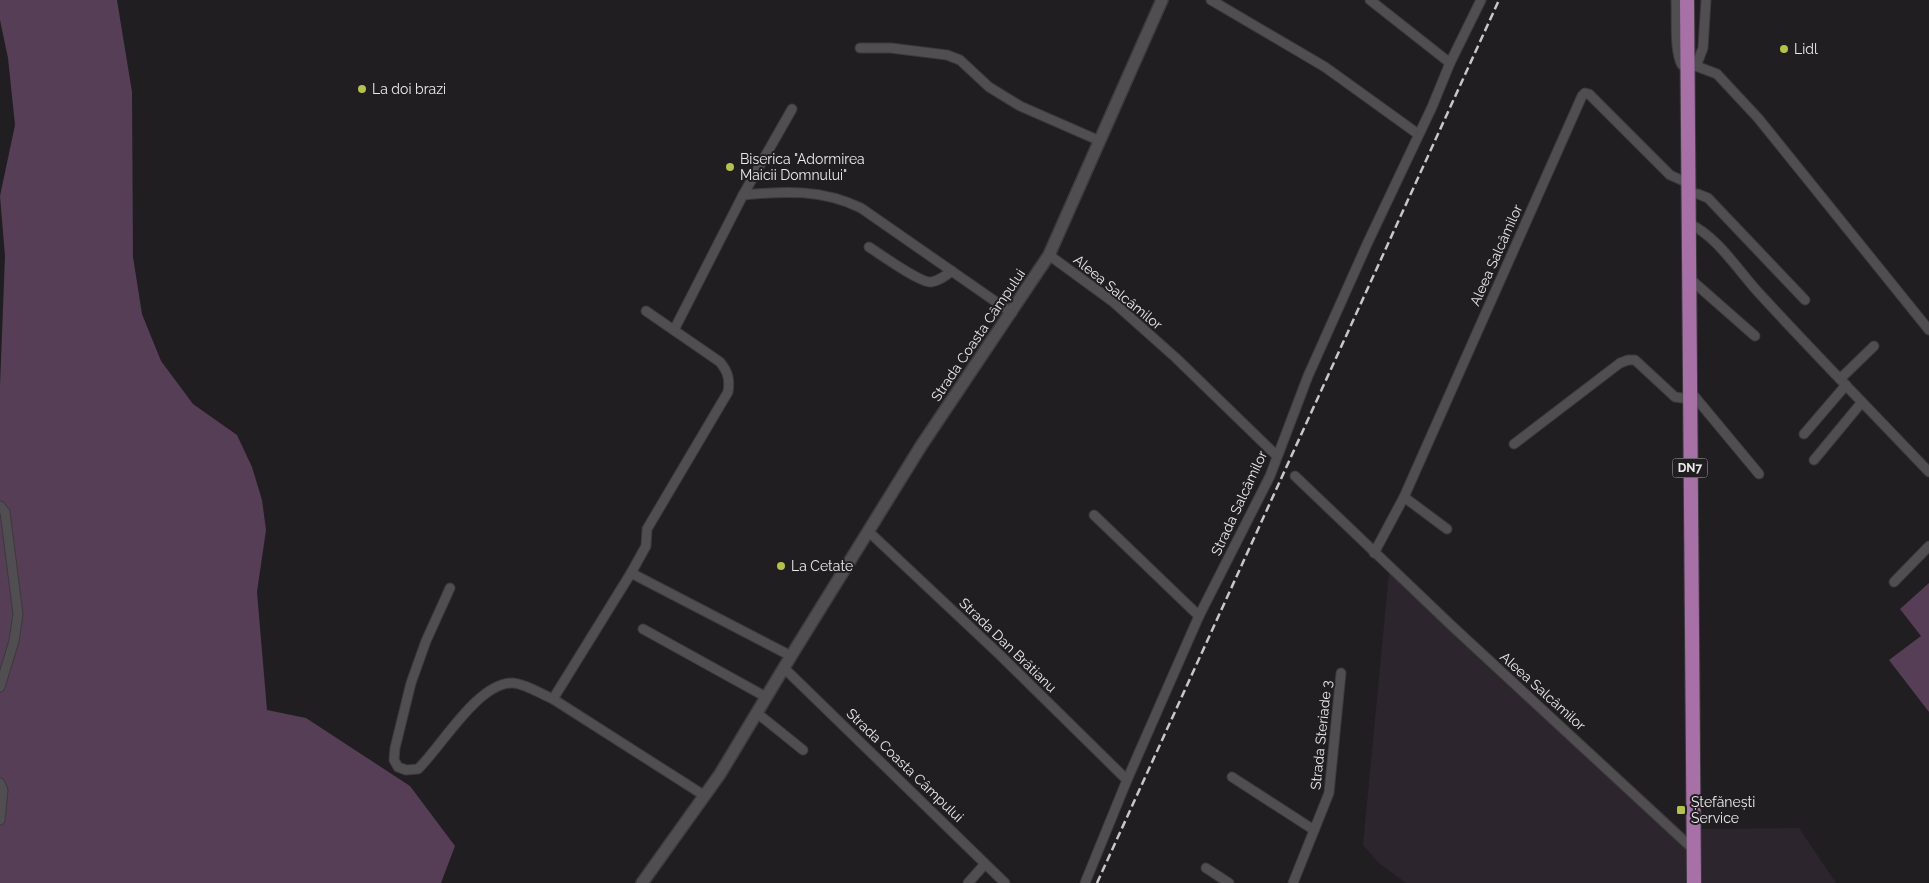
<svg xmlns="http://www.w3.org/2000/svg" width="1929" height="883" font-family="Raleway,sans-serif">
	<rect width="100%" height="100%" fill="#211e21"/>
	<polygon fill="#2d252d" points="1390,563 1687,835 1702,829 1799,828 1836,883 1406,883 1379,863 1363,845"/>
	<g fill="#553e56">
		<polygon points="0,0 117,0 132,92 133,257 142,314 161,361 193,404 237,435 252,467 262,500 266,530 257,592 267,710 306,718 410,786 455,846 441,883 0,883 0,386 5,256 0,196 15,125 8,58 0,20"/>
		<polygon points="1929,583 1929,712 1889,660 1921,636 1900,609"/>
	</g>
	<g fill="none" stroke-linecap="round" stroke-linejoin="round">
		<g stroke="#3c3a3c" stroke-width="11">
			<g id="minor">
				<polyline points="1211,0 1325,67 1418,134"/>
				<polyline points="1370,0 1450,63 1481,0"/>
				<path d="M1676 0C1677 17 1674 52 1682 65L1696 66 1717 74 1758 118 1929 330"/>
				<polyline points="860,48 891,48 947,55 960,60 989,87 1020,106 1100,141"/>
				<polyline points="1696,66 1703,48 1706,0"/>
				<polyline points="1688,193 1698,194 1708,198 1805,300"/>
				<path d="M743 195C785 191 822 189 861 208L1012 313"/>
				<path d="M1688 223C1717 236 1737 269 1758 292 1814 353 1872 412 1929 472"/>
				<path d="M869 247C880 254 920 283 931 282 939 281 945 276 952 271"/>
				<polyline points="1049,255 1112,301 1176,358 1277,456"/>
				<polyline points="1689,278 1755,336"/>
				<polyline points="674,330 743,195 792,109"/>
				<polyline points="1840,379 1874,346"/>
				<polyline points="1690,391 1759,474"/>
				<polyline points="1804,434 1846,385"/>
				<polyline points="1514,444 1620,363 1628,360 1635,360 1675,397 1690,399"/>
				<polyline points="1814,460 1862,402"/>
				<polyline points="1295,476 1452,626 1694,850"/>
				<polyline points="1404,497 1447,529"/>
				<polyline points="0,506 5,512 18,614 14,641 0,687"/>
				<polyline points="1094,515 1199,616"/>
				<polyline points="868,531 1000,655 1127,780"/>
				<polyline points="1374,553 1404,497 1582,96 1585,93 1589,94 1670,175 1688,183"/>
				<polyline points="631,573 791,656"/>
				<polyline points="1894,582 1929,546"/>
				<path d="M450 588 426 641 411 683 395 748 394 760 398 767 406 770 418 769C442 746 478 682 513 683 526 684 541 694 553 699L705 796"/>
				<polyline points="643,629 766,697"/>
				<polyline points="784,668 1005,883"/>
				<path d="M553 699 631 573 646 546 647 529 728 392C730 379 728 372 720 362L646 311"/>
				<polyline points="757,713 803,750"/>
				<polyline points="1232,777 1314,830"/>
				<polyline points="0,783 3,790 0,820"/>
				<polyline points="1206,868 1229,883"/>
				<polyline points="968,883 985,864"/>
				<polyline points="1085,883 1127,780 1199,616 1270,476 1308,376 1368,242 1432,107 1450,63"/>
				<polyline points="1293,883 1329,793 1341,673"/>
			</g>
		</g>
		<g stroke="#3c3a3c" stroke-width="14">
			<polyline id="tertiary" points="642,883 720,774 791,656 921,446 1049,255 1162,0"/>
		</g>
		<g stroke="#3c3a3c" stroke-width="16">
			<polyline id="primary" points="1687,0 1694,883"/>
		</g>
		<use href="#minor" stroke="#514e51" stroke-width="9"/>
		<use href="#tertiary" stroke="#514e51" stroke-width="11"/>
		<use href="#primary" stroke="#a771a8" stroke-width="14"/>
		<polyline stroke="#c8c6c8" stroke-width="2.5" stroke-dasharray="8 4" stroke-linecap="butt" points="1097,883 1499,0"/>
	</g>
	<g fill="#b3c24b" stroke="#211e21" stroke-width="2">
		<circle cx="1784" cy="49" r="5"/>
		<circle cx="362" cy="89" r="5"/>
		<circle cx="730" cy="167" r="5"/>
		<circle cx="781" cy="566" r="5"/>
		<rect x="1676" y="805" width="10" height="10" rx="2.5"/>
	</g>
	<g text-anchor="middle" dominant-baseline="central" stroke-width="4" stroke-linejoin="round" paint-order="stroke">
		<rect fill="#211e21" stroke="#aeacae" stroke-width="1" x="1672.5" y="458.5" width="35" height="19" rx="4"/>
		<g font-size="12" font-weight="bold" fill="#ebe9eb">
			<text x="1690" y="468">DN7</text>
		</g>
		<g font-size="14" fill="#ebe9eb" stroke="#211e21" text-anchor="start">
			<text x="1794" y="49">Lidl</text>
			<text x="372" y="89">La doi brazi</text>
			<text x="740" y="159">Biserica "Adormirea<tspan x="740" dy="16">Maicii Domnului"</tspan></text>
			<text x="791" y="566">La Cetate</text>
			<text x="1691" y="802">Ștefănești<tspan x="1691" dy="16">Service</tspan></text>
		</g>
		<g font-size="14" fill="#ebe9eb" stroke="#211e21">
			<text transform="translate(1496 255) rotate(-66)">Aleea Salcâmilor</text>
			<text transform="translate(1118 292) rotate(39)">Aleea Salcâmilor</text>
			<text transform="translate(978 335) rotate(-56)">Strada Coasta Câmpului</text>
			<text transform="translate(1239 503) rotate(-65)">Strada Salcâmilor</text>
			<text transform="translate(1008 645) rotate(44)">Strada Dan Brătianu</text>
			<text transform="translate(1543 691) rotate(42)">Aleea Salcâmilor</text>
			<text transform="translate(1321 735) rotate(-84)">Strada Steriade 3</text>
			<text transform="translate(905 765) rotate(44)">Strada Coasta Câmpului</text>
		</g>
	</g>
</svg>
